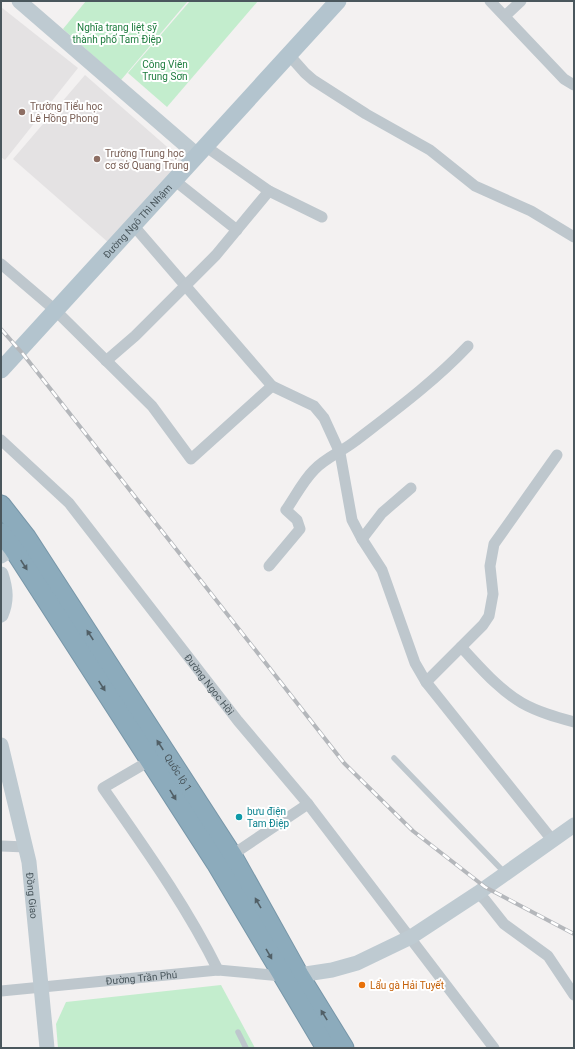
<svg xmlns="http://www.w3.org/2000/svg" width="575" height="1049" font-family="Roboto,sans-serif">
	<rect width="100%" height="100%" fill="#f3f1f1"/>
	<g fill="#e4e2e3">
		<polygon points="1,7 78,68 5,160 1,157"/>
		<polygon points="85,75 182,160 109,243 13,159"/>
	</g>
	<g fill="#c3edcd">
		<polygon points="86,1 188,1 121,80 63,29"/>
		<polygon points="190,1 258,1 167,107 128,73"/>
		<polygon points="221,985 255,1048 58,1048 56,1024 66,1002"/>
	</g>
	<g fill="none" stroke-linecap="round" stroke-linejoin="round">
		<g stroke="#7796a8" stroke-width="21">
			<g id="highway">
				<path id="s5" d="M1 505 26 537 232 855 299 975 344 1048"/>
				<polyline points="1,533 13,548 216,863 326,1048"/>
			</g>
		</g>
		<g stroke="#bec7cd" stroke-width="5.5">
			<polyline points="394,758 505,873"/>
			<polyline points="238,1032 246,1048"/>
		</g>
		<g stroke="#bec7cd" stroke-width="11">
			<polyline points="490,1 564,79 574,85"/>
			<polyline points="505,16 521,1"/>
			<polyline points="289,55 305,73 313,80 366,114 430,150 475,186 531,211 574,237"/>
			<polyline points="205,146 269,191 322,217"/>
			<polyline points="174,180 237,230"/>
			<polyline points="133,225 272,386 314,406 324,418 340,453 352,520 362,539 382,570 415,663 426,682 553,841"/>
			<polyline points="1,264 55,310 152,406 191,459 272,386"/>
			<polyline points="106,361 135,336 216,255 269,191"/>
			<path id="s1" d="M1 440 69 503 238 721 308 804 494 1048"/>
			<polyline points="362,539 382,513 411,488"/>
			<path d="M269 566 300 529 297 520 286 510C295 497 303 481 314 470 325 458 341 452 354 442 393 412 434 382 468 346"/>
			<path d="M461 647C480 667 498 689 522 703 538 712 556 717 574 722"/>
			<polyline points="426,682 483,625 489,616 493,594 490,566 494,544 557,455"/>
			<path d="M151 760 103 788C144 847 186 905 218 970"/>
			<polyline points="1,846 26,847"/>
			<polyline points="232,855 308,804"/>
			<polyline points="478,893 485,900 504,924 548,956 574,995"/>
			<path id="s2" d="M1 991 218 970 282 976"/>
		</g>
		<g stroke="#becad1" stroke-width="15">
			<polyline points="19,1 197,155"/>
			<polyline points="1,556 13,548"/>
			<path d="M1 574C6 589 7 601 1 615"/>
			<path id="s3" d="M1 745 29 862 47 1048"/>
			<polyline points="299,975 332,970 357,963 411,937 478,893 574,825"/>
		</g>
		<path stroke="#b3c4ce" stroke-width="17" id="s4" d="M1 370 338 1"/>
		<use href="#highway" stroke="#8cabbc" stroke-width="19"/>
		<g stroke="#b4b7bb" stroke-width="4">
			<polyline id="rail" points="1,329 23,354 344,763 413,831 485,887 574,934"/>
		</g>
		<use href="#rail" stroke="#fff" stroke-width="2.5" stroke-dasharray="8" stroke-linecap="butt"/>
	</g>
	<defs><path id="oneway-solid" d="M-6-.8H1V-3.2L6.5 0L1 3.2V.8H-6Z"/></defs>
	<g fill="#515f66">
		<use href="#oneway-solid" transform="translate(24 565) rotate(57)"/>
		<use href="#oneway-solid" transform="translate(90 635) rotate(-123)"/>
		<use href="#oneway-solid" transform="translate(102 686) rotate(57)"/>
		<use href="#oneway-solid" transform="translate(160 745) rotate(-123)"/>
		<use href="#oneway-solid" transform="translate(173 795) rotate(58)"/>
		<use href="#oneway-solid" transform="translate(258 903) rotate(-120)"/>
		<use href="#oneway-solid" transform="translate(269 954) rotate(60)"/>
		<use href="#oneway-solid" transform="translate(324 1015) rotate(-122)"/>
	</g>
	<g fill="#8d6e63" stroke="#fff" stroke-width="1.5">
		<circle cx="22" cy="112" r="4"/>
		<circle cx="97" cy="159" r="4"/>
	</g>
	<circle fill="#0f9aa8" stroke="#fff" stroke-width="1.5" cx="239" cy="817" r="4"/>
	<circle fill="#e8710a" stroke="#fff" stroke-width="1.5" cx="362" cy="985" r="4"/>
	<g text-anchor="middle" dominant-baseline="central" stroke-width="4" stroke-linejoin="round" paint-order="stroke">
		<g font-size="10" fill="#1d7c3e" stroke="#fff">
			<text x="117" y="27">Nghĩa trang liệt sỹ<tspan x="117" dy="12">thành phố Tam Điệp</tspan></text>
			<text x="165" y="64">Công Viên<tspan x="165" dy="12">Trung Sơn</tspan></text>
		</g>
		<g font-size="10" fill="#785e54" stroke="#fff" text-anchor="start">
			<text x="30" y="106">Trường Tiểu học<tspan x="30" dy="12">Lê Hồng Phong</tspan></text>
			<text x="105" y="153">Trường Trung học<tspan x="105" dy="12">cơ sở Quang Trung</tspan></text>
		</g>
		<g font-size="10" fill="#4a575d" stroke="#fff">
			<text stroke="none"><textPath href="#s4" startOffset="202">Đường Ngô Thì Nhậm</textPath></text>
			<text stroke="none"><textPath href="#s1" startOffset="322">Đường Ngọc Hồi</textPath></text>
			<text stroke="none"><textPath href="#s5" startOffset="321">Quốc lộ 1</textPath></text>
			<text stroke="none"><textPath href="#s3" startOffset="154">Đồng Giao</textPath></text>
			<text stroke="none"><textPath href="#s2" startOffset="141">Đường Trần Phú</textPath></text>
		</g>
		<g font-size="10" fill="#0d838f" stroke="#fff" text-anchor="start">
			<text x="247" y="811">bưu điện<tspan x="247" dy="12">Tam Điệp</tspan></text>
		</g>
		<g font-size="10" fill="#c56008" stroke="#fff" text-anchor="start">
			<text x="370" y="985">Lẩu gà Hải Tuyết</text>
		</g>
	</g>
	<rect width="575" height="1049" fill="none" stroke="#4a575d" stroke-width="4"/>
</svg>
